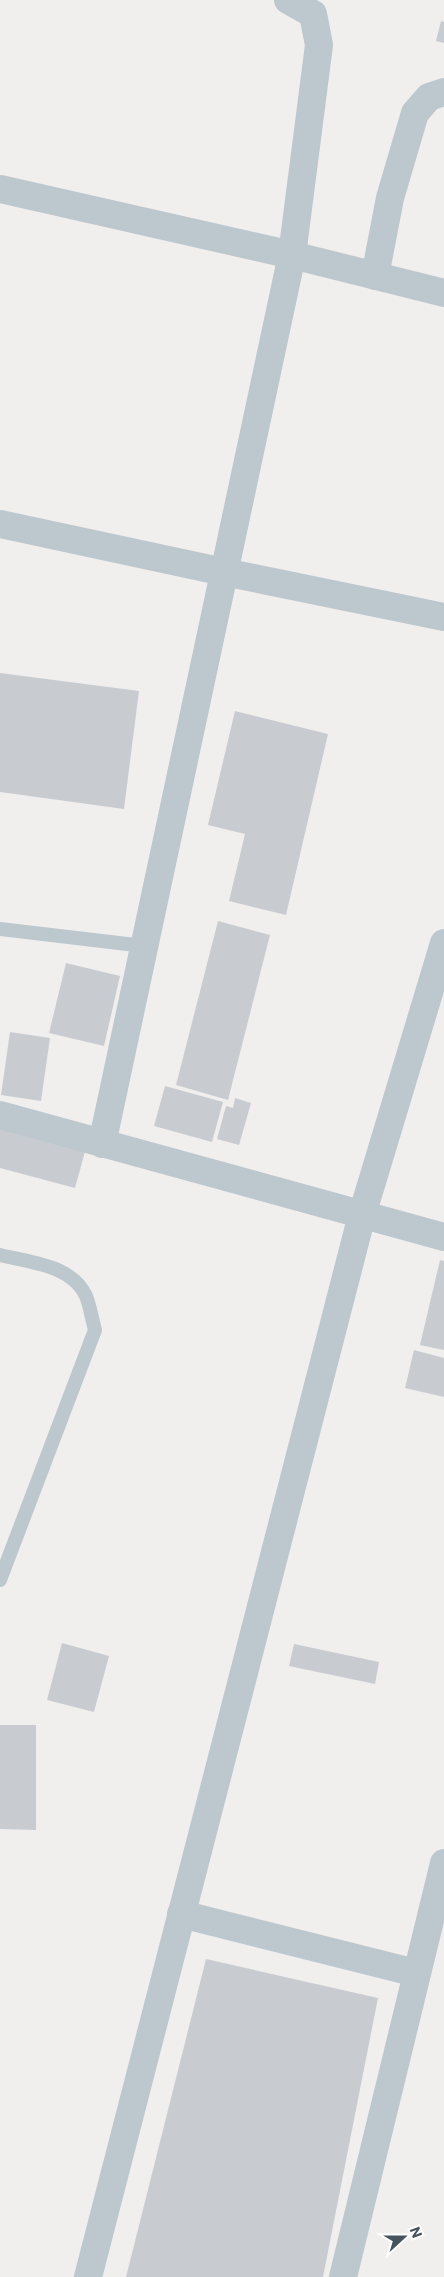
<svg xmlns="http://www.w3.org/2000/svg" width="444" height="2277" font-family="Commissioner,sans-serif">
	<rect width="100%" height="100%" fill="#f1eeee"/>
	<g fill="#c8ccd1">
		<polygon points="441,21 444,22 444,43 436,41"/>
		<polygon points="0,673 139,691 124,809 0,792"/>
		<polygon points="235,711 328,734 286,915 229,901 245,834 208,825"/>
		<polygon points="218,921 270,935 228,1100 176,1085"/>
		<polygon points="66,963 120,976 104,1046 49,1033"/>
		<polygon points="10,1032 50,1038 41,1101 1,1095"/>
		<polygon points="165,1086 223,1102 212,1142 154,1126"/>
		<polygon points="235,1098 251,1103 239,1145 217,1139 226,1106 233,1108"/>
		<polygon points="0,1125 86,1148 75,1188 0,1168"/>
		<polygon points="440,1260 444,1261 444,1350 420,1345"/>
		<polygon points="414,1350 444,1358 444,1397 405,1388"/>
		<polygon points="62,1643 109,1656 94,1712 47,1700"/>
		<polygon points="294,1644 379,1662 375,1684 289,1666"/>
		<polygon points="0,1725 36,1725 36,1830 0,1829"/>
		<polygon points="206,1959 378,1998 323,2277 126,2277"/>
	</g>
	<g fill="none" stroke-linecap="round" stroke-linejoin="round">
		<g stroke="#bcc7ce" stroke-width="14">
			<polyline points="0,929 144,946"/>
			<path d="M0 1255C29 1262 72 1265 86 1296 90 1306 92 1319 95 1330L0 1580"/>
		</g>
		<g stroke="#bcc7ce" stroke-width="28">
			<polyline points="0,189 292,255 444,293"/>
			<polyline points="375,276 390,198 415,113 429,97 444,92"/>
			<polyline points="0,524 224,572 444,617"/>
			<polyline points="0,1115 444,1237"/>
			<polyline points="102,1144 292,255 319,45 313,14 288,0"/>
			<polyline points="181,1914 416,1973"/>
			<polyline points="88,2277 362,1215 444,943"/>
			<polyline points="343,2277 444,1863"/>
		</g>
	</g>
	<g transform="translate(404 2237) rotate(69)" stroke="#ffffff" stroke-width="4" paint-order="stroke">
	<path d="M0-4L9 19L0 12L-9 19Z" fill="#46535c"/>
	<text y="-8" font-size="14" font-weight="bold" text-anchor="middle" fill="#46535c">N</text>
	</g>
</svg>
